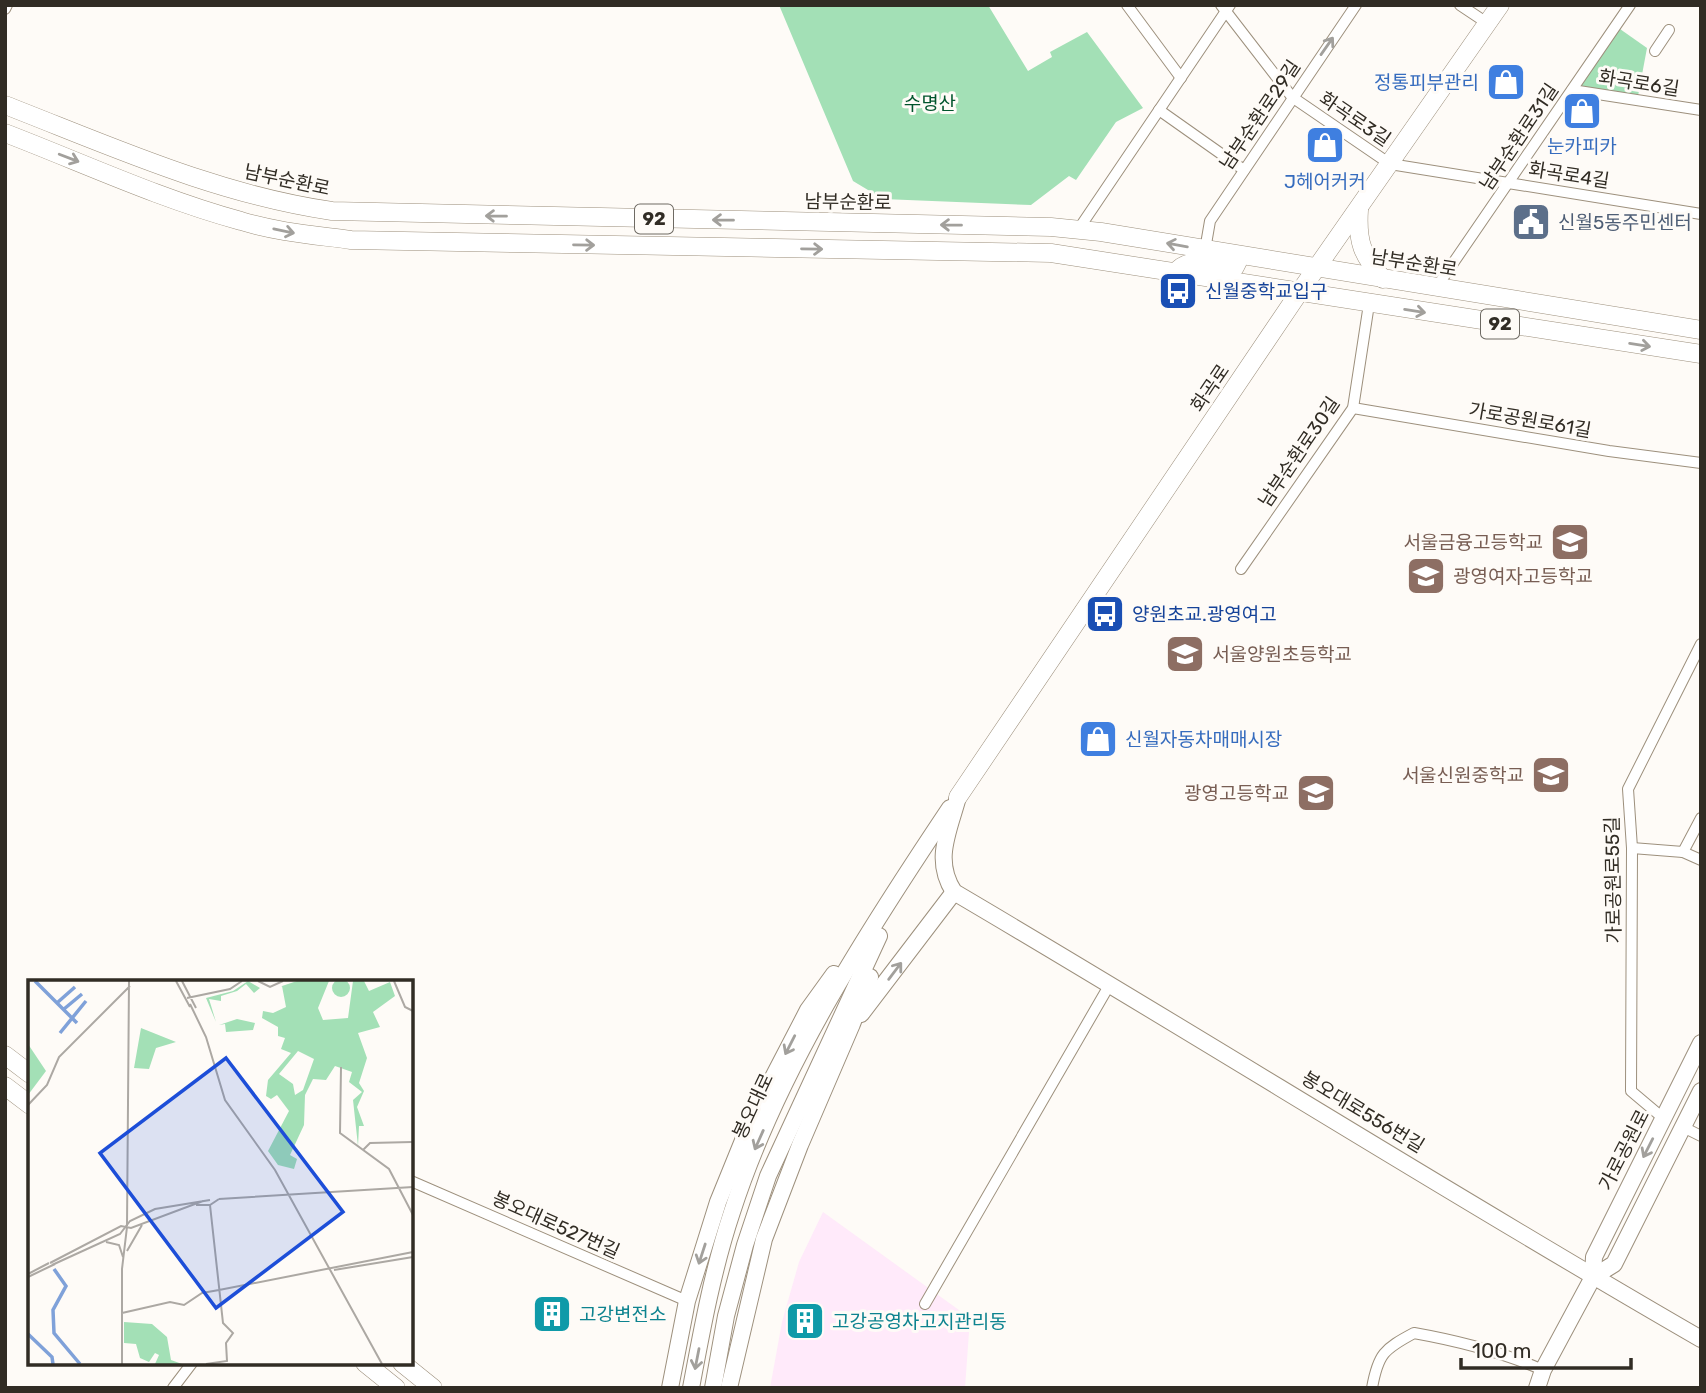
<svg xmlns="http://www.w3.org/2000/svg" width="1706" height="1393" font-family="Rubik,'Noto Sans KR',sans-serif">
	<rect width="100%" height="100%" fill="#fefbf7"/>
	<polygon fill="#ffeafa" points="823,1212 970,1318 965,1388 770,1388 782,1322 799,1262"/>
	<g fill="#a3e0b6">
		<polygon points="779,5 988,5 1028,71 1052,57 1050,52 1087,32 1143,108 1116,122 1076,180 1069,176 1031,205 883,199 853,181"/>
		<polygon points="1620,29 1647,48 1638,96 1580,86"/>
	</g>
	<g fill="none" stroke-linecap="round" stroke-linejoin="round">
		<g stroke="#9d907d" stroke-width="12">
			<g id="street">
				<polyline points="1127,5 1181,78"/>
				<polyline points="1221,5 1292,97 1390,164 1701,214"/>
				<polyline points="1460,5 1487,23"/>
				<polyline points="5,9 7,5"/>
				<polyline points="1655,51 1669,30"/>
				<polyline points="1572,90 1701,110"/>
				<polyline points="1159,110 1244,170"/>
				<polyline points="1078,230 1230,5"/>
				<polyline points="1205,250 1210,221 1356,5"/>
				<polyline points="1436,288 1630,5"/>
				<polyline points="1353,408 1609,451 1701,463"/>
				<polyline points="1241,569 1353,408 1369,304"/>
				<polyline points="1632,848 1683,852 1701,860"/>
				<polyline points="1683,852 1701,818"/>
				<polyline points="1663,1118 1631,1091 1632,848 1628,789 1701,644"/>
				<polyline points="1683,1127 1701,1136"/>
				<polyline points="411,1181 687,1301"/>
				<polyline points="925,1304 1110,984"/>
				<polyline points="173,1388 192,1363"/>
				<path d="M1372 1388C1378 1354 1384 1349 1414 1333 1459 1341 1502 1352 1543 1370"/>
			</g>
		</g>
		<g stroke="#9d907d" stroke-width="18">
			<g id="secondary">
				<path d="M958 797C949 831 933 860 954 892 1204 1039 1449 1194 1701 1339"/>
				<polyline points="861,1014 954,892"/>
				<polyline points="1593,1277 1614,1264 1701,1091"/>
				<polyline points="670,1388 687,1301 718,1202 753,1116 808,1010 834,974"/>
				<path d="M691 1388C702 1329 713 1269 732 1212 778 1069 867 932 950 808"/>
				<polyline points="713,1388 726,1316 745,1245 768,1176 879,936"/>
				<polyline points="729,1388 764,1239 800,1145 852,1024 870,977"/>
				<polyline points="1537,1388 1543,1370 1593,1277 1594,1257 1701,1043"/>
			</g>
		</g>
		<g stroke="#9d907d" stroke-width="19">
			<g id="primary">
				<path d="M5 105C113 147 216 194 332 211L1051 227 1101 232 1701 330"/>
				<path d="M5 133C83 163 160 199 241 221 277 232 314 235 351 240L1051 253 1701 354"/>
				<path d="M1359 210C1357 242 1362 255 1383 279"/>
				<path d="M1175 273C1191 253 1214 267 1235 267L1238 261 1235 255"/>
				<polyline points="958,797 1294,300 1500,5"/>
				<polyline points="5,1055 30,1074"/>
				<polyline points="5,1086 30,1105"/>
				<polyline points="365,1363 396,1388"/>
				<polyline points="402,1363 433,1388"/>
			</g>
		</g>
		<use href="#street" stroke="#fff" stroke-width="10"/>
		<use href="#secondary" stroke="#fff" stroke-width="16"/>
		<use href="#primary" stroke="#fff" stroke-width="18"/>
	</g>
	<defs><path id="oneway-shaft" d="M-6 0H5M1.5-3L5.5 0L1.5 3" fill="none" stroke-width="1.6" stroke-linecap="round" stroke-linejoin="round" transform="scale(1.75)"/></defs>
	<g stroke="#a2a09c">
		<use href="#oneway-shaft" transform="translate(1327 46) rotate(-55)"/>
		<use href="#oneway-shaft" transform="translate(69 158) rotate(21)"/>
		<use href="#oneway-shaft" transform="translate(496 216) rotate(-179)"/>
		<use href="#oneway-shaft" transform="translate(723 220) rotate(-179)"/>
		<use href="#oneway-shaft" transform="translate(951 225) rotate(-179)"/>
		<use href="#oneway-shaft" transform="translate(284 231) rotate(12)"/>
		<use href="#oneway-shaft" transform="translate(584 245) rotate(1)"/>
		<use href="#oneway-shaft" transform="translate(1177 245) rotate(-170)"/>
		<use href="#oneway-shaft" transform="translate(812 249) rotate(1)"/>
		<use href="#oneway-shaft" transform="translate(1415 311) rotate(9)"/>
		<use href="#oneway-shaft" transform="translate(1640 345) rotate(9)"/>
		<use href="#oneway-shaft" transform="translate(895 971) rotate(-53)"/>
		<use href="#oneway-shaft" transform="translate(790 1045) rotate(117)"/>
		<use href="#oneway-shaft" transform="translate(759 1140) rotate(114)"/>
		<use href="#oneway-shaft" transform="translate(1648 1148) rotate(117)"/>
		<use href="#oneway-shaft" transform="translate(702 1254) rotate(108)"/>
		<use href="#oneway-shaft" transform="translate(697 1359) rotate(101)"/>
	</g>
	<defs>
		<g id="shop-square" transform="scale(2.0125)"><rect x="-9" y="-9" width="18" height="18" rx="4" fill="#3f7fe0" stroke="#fefbf7"/><path d="M-5-2.5h2.3a2.7 3.5 0 0 1 5.4 0H5L5.5 6h-11ZM-1.5-2.5h3a1.5 2.3 0 0 0-3 0Z" fill="#fff"/></g>
		<g id="civic-square" transform="scale(2.0125)"><rect x="-9" y="-9" width="18" height="18" rx="4" fill="#5c6f8a" stroke="#fefbf7"/><path d="M-.6-6.5H3V-4.5H.6V-3L4-1V1h2V6H-6V1h2V-1L-.6-3ZM-1.2 2.5V6h2.4V2.5Z" fill="#fff"/></g>
		<g id="bus-square" transform="scale(2.0125)"><rect x="-9" y="-9" width="18" height="18" rx="4" fill="#1a4fb4" stroke="#fefbf7"/><path d="M-5-6H5V4H4V6H2V4H-2V6H-4V4H-5ZM-3.5-4V0h7V-4ZM-3.5 1.2v1.5H-2V1.2ZM2 1.2v1.5H3.5V1.2Z" fill="#fff"/></g>
		<g id="school-square" transform="scale(2.0125)"><rect x="-9" y="-9" width="18" height="18" rx="4" fill="#8d6e63" stroke="#fefbf7"/><path d="M0-5L7-2L0 1L-7-2ZM-4 1L0 2.5L4 1V4Q0 6-4 4Z" fill="#fff"/></g>
		<g id="building-square" transform="scale(2.0125)"><rect x="-9" y="-9" width="18" height="18" rx="4" fill="#0f9aa8" stroke="#fefbf7"/><path d="M-4-6H4V6H1V3H-1V6H-4ZM-2.5-4.3h1.7v1.8h-1.7ZM.8-4.3h1.7v1.8H.8ZM-2.5-1h1.7V.8h-1.7ZM.8-1h1.7V.8H.8Z" fill="#fff"/></g>
	</defs>
	<g fill-rule="evenodd">
		<use href="#shop-square" x="1506" y="82"/>
		<use href="#shop-square" x="1582" y="111"/>
		<use href="#shop-square" x="1325" y="145"/>
		<use href="#civic-square" x="1531" y="222"/>
		<use href="#bus-square" x="1178" y="291"/>
		<use href="#school-square" x="1570" y="542"/>
		<use href="#school-square" x="1426" y="576"/>
		<use href="#bus-square" x="1105" y="614"/>
		<use href="#school-square" x="1185" y="654"/>
		<use href="#shop-square" x="1098" y="739"/>
		<use href="#school-square" x="1551" y="775"/>
		<use href="#school-square" x="1316" y="793"/>
		<use href="#building-square" x="552" y="1314"/>
		<use href="#building-square" x="805" y="1321"/>
	</g>
	<g text-anchor="middle" dominant-baseline="central" stroke-width="6" stroke-linejoin="round" paint-order="stroke">
		<g fill="#fefbf7" stroke="#6e6a63" stroke-width="2">
			<rect x="635" y="204.5" width="38" height="29" rx="5"/>
			<rect x="1481" y="309.5" width="38" height="29" rx="5"/>
		</g>
		<g font-size="18" font-weight="bold" fill="#312c24">
			<text x="654" y="219">92</text>
			<text x="1500" y="324">92</text>
		</g>
		<g font-size="19" fill="#366cbe" stroke="#fefbf7">
			<text x="1479" y="82" text-anchor="end">정통피부관리</text>
			<text x="1582" y="146">눈카피카</text>
			<text x="1325" y="181">J헤어커커</text>
			<text x="1125" y="739" text-anchor="start">신월자동차매매시장</text>
		</g>
		<g font-size="19" fill="#312c24" stroke="#fefbf7">
			<text transform="translate(1639 83) rotate(9)">화곡로6길</text>
			<text transform="translate(1260 115) rotate(-56)">남부순환로29길</text>
			<text transform="translate(1355 119) rotate(34)">화곡로3길</text>
			<text transform="translate(1519 137) rotate(-56)">남부순환로31길</text>
			<text transform="translate(1569 175) rotate(9)">화곡로4길</text>
			<text transform="translate(287 180) rotate(12)">남부순환로</text>
			<text transform="translate(848 202) rotate(1)">남부순환로</text>
			<text transform="translate(1414 263) rotate(9)">남부순환로</text>
			<text transform="translate(1210 388) rotate(-56)">화곡로</text>
			<text transform="translate(1530 420) rotate(10)">가로공원로61길</text>
			<text transform="translate(1299 452) rotate(-56)">남부순환로30길</text>
			<text transform="translate(1613 880) rotate(-91)">가로공원로55길</text>
			<text transform="translate(753 1106) rotate(-65)">봉오대로</text>
			<text transform="translate(1363 1112) rotate(31)">봉오대로556번길</text>
			<text transform="translate(1624 1150) rotate(-63)">가로공원로</text>
			<text transform="translate(556 1225) rotate(24)">봉오대로527번길</text>
		</g>
		<g font-size="19" fill="#01542c" stroke="#fefbf7">
			<text x="930" y="103">수명산</text>
		</g>
		<g font-size="19" fill="#4e5e75" stroke="#fefbf7" text-anchor="start">
			<text x="1558" y="222">신월5동주민센터</text>
		</g>
		<g font-size="19" fill="#164399" stroke="#fefbf7" text-anchor="start">
			<text x="1205" y="291">신월중학교입구</text>
			<text x="1132" y="614">양원초교.광영여고</text>
		</g>
		<g font-size="19" fill="#785e54" stroke="#fefbf7" text-anchor="end">
			<text x="1543" y="542">서울금융고등학교</text>
			<text x="1453" y="576" text-anchor="start">광영여자고등학교</text>
			<text x="1212" y="654" text-anchor="start">서울양원초등학교</text>
			<text x="1524" y="775">서울신원중학교</text>
			<text x="1289" y="793">광영고등학교</text>
		</g>
		<g font-size="19" fill="#0d838f" stroke="#fefbf7" text-anchor="start">
			<text x="579" y="1314">고강변전소</text>
			<text x="832" y="1321">고강공영차고지관리동</text>
		</g>
	</g>
	<g transform="translate(28 980)">
		<rect width="385" height="385" fill="#fefbf7"/>
		<path d="M304 8a9 9 0 1 1 18 0a9 9 0 1 1-18 0ZM220 1 232 8 226 13 218 4 209 11 193 16V21L181 19 188 42 178 18 205 11ZM269 1H301L290 28 295 40 320 38 325 1H336L341 11 362 2 367 16 345 32 352 47 330 53 339 78 331 103 336 111 329 127 336 146H331L330 166 325 120 334 112 321 102 324 92 307 86 298 100 285 99 277 115 276 145 262 175 269 179 266 189 250 185 240 171 261 131 249 115 243 119 238 116 240 100 263 73 253 69 257 58 250 56V47L234 38 235 31 245 33 258 27 254 6 248 8ZM270 71 286 79 275 110 267 115 265 104 251 94ZM209 39 227 43 225 50 198 52 197 44 191 45ZM113 48 148 62 128 68 121 89 106 88ZM0 64 18 91 0 115ZM96 342 124 344 139 357 143 380 154 384H127L131 375 127 373 121 382 112 378 108 364 96 363Z" fill="#a3e0b6" fill-rule="evenodd"/>
		<path fill="none" stroke="#7fa1d9" stroke-width="3.5" d="M7 1 49 43M30 22 47 7M36 29 54 14M32 53 58 21M26 289 38 306 25 330 26 353 52 384M0 354 24 377 25 384"/>
		<path fill="none" stroke="#aca8a3" stroke-width="2" d="M148 1 162 27M154 1 168 28M230 1 242 7 255 1M366 1 377 27 385 31M159 18 202 9 214 1M162 24 178 57 197 120 247 190 354 384M313 87 312 153 361 189 385 235M0 125 19 105 31 77 102 6M335 170 342 163 384 162M191 219 385 207M168 225H182L191 219M99 246 101 1M78 262 91 265 95 277M99 271 114 245M22 283 93 246 103 248 175 221M24 285 92 254 102 241 127 229 182 220M306 290 385 277M0 294 21 283M0 297 27 284M191 310 385 272M94 333 142 322 156 325 174 313 191 310M94 384V289L99 247M178 384 199 381 198 363 205 353 195 343 182 225"/>
		<path fill="#1d4ed8" fill-opacity="0.15" stroke="#1d4ed8" stroke-width="3.5" d="M198 78 315 232 188 328 72 173Z"/>
		<rect width="385" height="385" fill="none" stroke="#312c24" stroke-width="3.5"/>
	</g>
	<rect width="1706" height="1393" fill="none" stroke="#312c24" stroke-width="14"/>
	<path d="M1461 1358v10h170v-10" fill="none" stroke="#312c24" stroke-width="3.5"/>
	<text x="1472" y="1358" font-size="21" fill="#312c24" stroke="#fefbf7" stroke-width="5" paint-order="stroke">100 m</text>
</svg>
